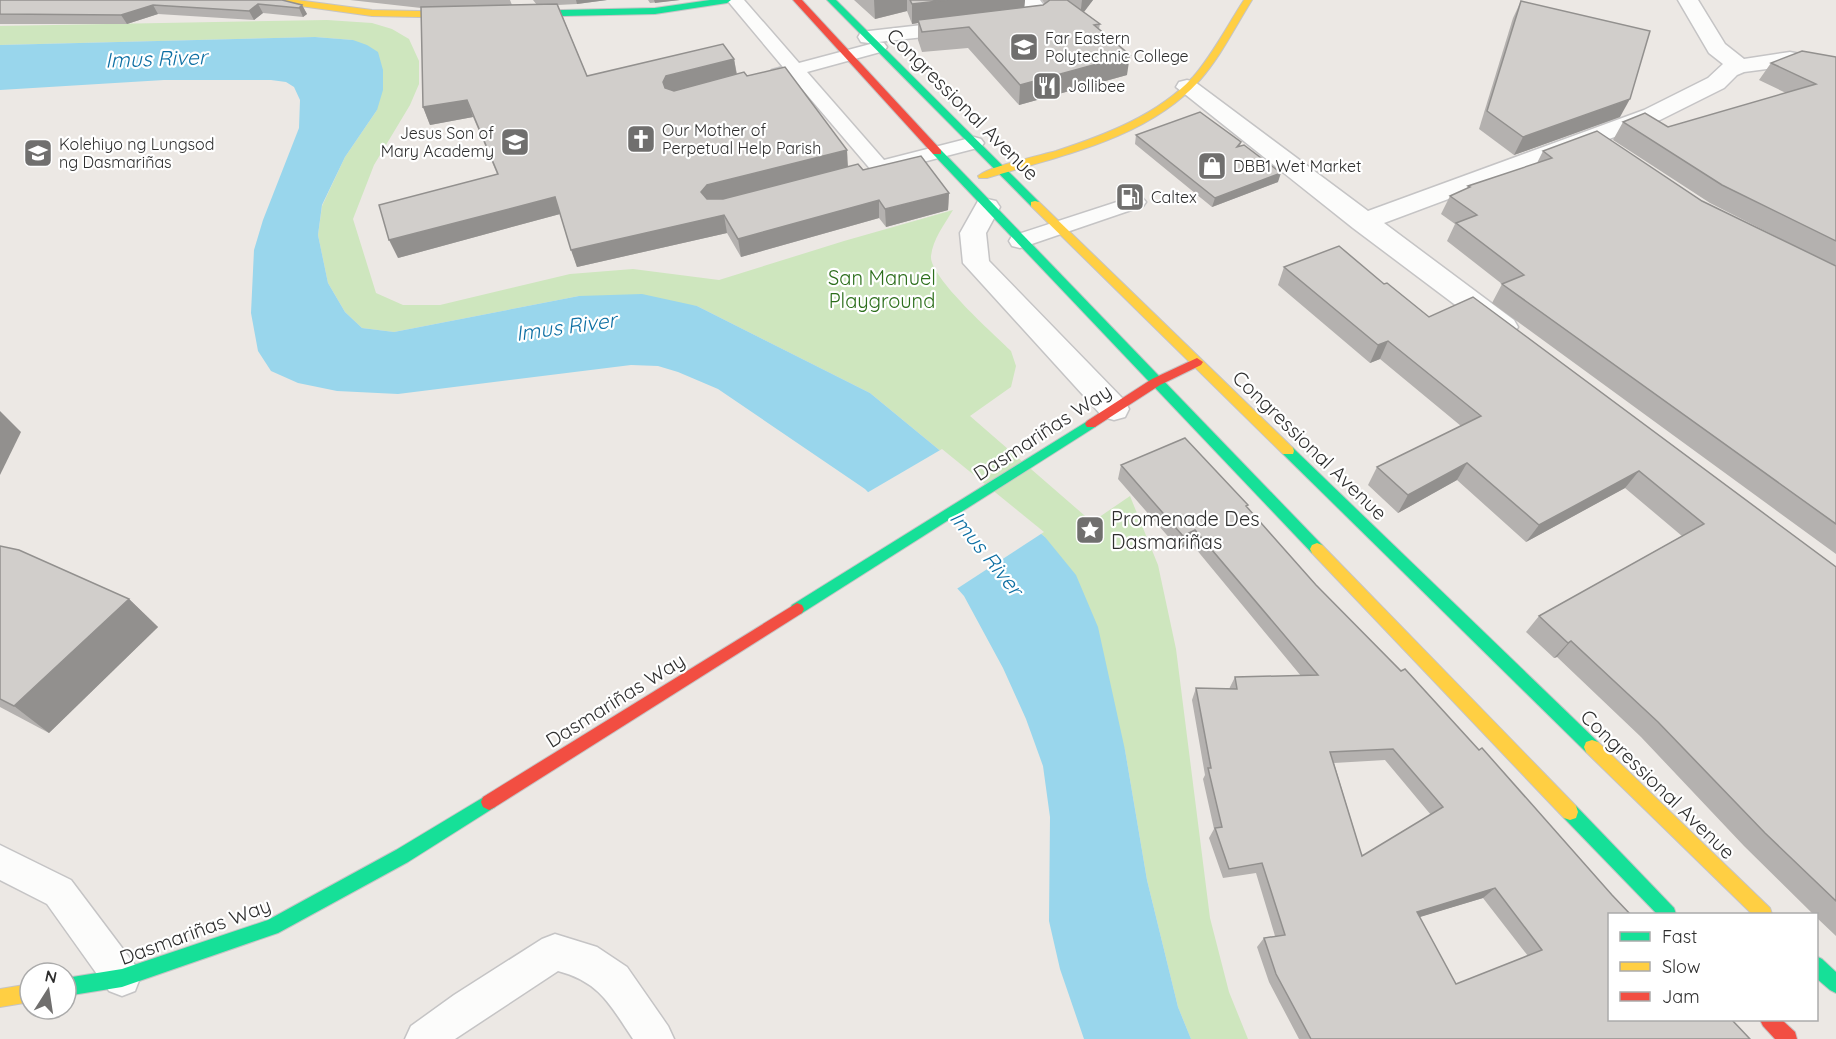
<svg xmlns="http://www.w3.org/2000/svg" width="1836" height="1039" font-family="Quicksand,sans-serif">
	<rect width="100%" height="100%" fill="#ece8e4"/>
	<path fill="#cee6be" d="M327 20 372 23 392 29 409 39 419 61V84L410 105 374 165 353 219 376 293 403 305H440L570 274 633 269 719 280 844 241 953 210C944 225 933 239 931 256 929 277 994 334 1011 351L1016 366 1011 387 970 416 1092 522 1130 496 1158 565 1176 649 1210 918 1229 992 1248 1039H1191L1178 1007 1147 880 1125 750 1045 537 870 393 697 306 579 296 394 332 362 328 345 312 328 283 318 235 322 206 345 157 377 110 353 40 315 37 0 45V26Z"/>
	<polygon fill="#99d6ec" points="315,37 353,40 367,45 378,52 383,70 383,90 377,110 345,157 322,205 318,235 328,283 345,312 362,328 394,332 579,296 642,294 697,306 870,393 1045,537 1076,575 1098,627 1125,750 1147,880 1178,1007 1191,1039 1084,1039 1060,969 1049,921 1050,817 1043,766 1026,719 1003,668 964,596 907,532 865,489 718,389 678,372 658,366 631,365 398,394 337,391 298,383 271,371 258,351 251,313 254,250 263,220 299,128 300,100 294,87 286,82 271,80 164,80 0,90 0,45"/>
	<polygon fill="#ece8e4" points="942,449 1044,532 955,590 865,494"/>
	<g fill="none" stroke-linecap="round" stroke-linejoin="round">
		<g stroke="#c5c4c5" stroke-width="3">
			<g id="lane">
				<polygon points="727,0 744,0 799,63 878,42 884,43 887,47 884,51 807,72 884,160 974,137 981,139 984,143 981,147 892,170 879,173 872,171 791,76 778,80 772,78 769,74 772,70 783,67"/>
				<polygon points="1132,192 1139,194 1146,202 1143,206 1020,248 1012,246 1009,241 1012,236 1123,200 1125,194"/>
				<polygon points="0,845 71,880 135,965 140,978 135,991 122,996 109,991 47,904 0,880"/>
				<path d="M555 934 597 947 627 967 668 1026 674 1039H633C610 1005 600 982 558 971L455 1039H405L411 1026 454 995 542 939Z"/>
			</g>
		</g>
		<g stroke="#c5c4c5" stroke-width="3">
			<g id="street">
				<polygon points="1019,0 1040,0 1051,15 1041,23 1034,25 869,43 861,42 858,37 861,32 869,31 1028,13"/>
				<polygon points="1678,0 1698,0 1725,44 1744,59 1790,52 1836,61 1836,75 1790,66 1744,72 1737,75 1724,88 1660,120 1384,223 1514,320 1518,327 1514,334 1504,337 1494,334 1353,228 1176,87 1179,82 1187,80 1195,82 1368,211 1644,110 1708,78 1723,64 1709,53"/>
				<polygon points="987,199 996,201 1000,207 986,233 989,261 1125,401 1129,409 1125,417 1114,420 1103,417 963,263 960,233 978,201"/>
			</g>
		</g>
		<g stroke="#c5c4c5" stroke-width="2">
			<g id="fast">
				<polygon points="710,0 731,0 727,3 655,14 517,17 513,14 517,11 655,8"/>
				<polygon points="827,0 836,0 1039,202 1039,206 1031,206"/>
				<polygon points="937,149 941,150 1322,545 1324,549 1322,553 1312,553 933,154 933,150"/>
				<polygon points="1091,419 1097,424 1095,427 802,613 797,615 792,613 790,609 792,605"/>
				<polygon points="1288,446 1293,448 1598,742 1600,747 1598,752 1592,754 1586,752 1283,454 1282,451 1283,448"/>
				<polygon points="489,794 495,797 497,802 495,807 408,862 278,933 122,987 66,996 66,978 122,969 268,920 396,850"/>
				<polygon points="1570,804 1576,806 1674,908 1676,914 1657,914 1564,818 1562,812 1564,806"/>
				<polygon points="1816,956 1822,959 1836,972 1836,993 1830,990 1816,978"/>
			</g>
		</g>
		<g stroke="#c5c4c5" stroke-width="2">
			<g id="slow">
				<polygon points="275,0 297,0 372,10 465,12 469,15 465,18 372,16 279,3"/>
				<path d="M1244 0H1252C1235 27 1221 56 1200 80 1147 139 1059 156 987 178H979L978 176C990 166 1038 156 1056 151 1105 135 1158 115 1193 77 1213 54 1227 26 1244 0Z"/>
				<polygon points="1035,201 1039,202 1293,448 1294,451 1293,454 1283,454 1031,206 1031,202"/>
				<polygon points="1317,543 1322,545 1576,806 1578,812 1576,818 1570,820 1564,818 1312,553 1310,549 1312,545"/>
				<polygon points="1592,740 1598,742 1770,908 1772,914 1752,914 1586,752 1584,747 1586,742"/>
				<polygon points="30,984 30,1002 0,1007 0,989"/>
			</g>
		</g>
		<g stroke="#c5c4c5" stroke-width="2">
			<g id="jam">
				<polygon points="793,0 802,0 941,150 941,154 933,154"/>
				<polygon points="1197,358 1203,362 1201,365 1160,385 1095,427 1087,427 1085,424 1087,421 1152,379"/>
				<polygon points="797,603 802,605 804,609 802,613 495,807 489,810 483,807 481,802 483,797"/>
				<polygon points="1760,1020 1782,1020 1795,1032 1797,1039 1775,1039 1763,1026"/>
			</g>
		</g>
		<use href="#lane" fill="#fcfcfb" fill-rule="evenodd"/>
		<use href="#street" fill="#fcfcfb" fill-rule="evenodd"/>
		<use href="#fast" fill="#16e098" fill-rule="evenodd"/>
		<use href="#slow" fill="#ffcf43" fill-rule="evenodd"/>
		<use href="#jam" fill="#f24e42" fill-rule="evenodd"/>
	</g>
	<g fill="#b4b1af" fill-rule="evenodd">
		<polygon points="0,0 282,0 302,5 307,14 303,17 263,13 254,20 158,14 127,24 0,24"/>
		<polygon points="350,0 510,0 512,5 537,5 533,0 607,0 577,4 558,5 587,76 734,59 737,74 747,76 848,167 949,193 948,210 886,227 879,218 741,257 727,233 577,267 560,214 398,258 497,174 473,117 430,125 423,107 421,8"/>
		<polygon points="648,0 680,0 650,3"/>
		<polygon points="854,0 1025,0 1024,7 1043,5 1045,4 1042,0 1093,0 1084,12 1100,24 1099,29 1127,75 1019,105 968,48 922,52 918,40 918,23 912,24 907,11 875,19"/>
		<polygon points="1521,1 1620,117 1514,155 1479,129 1513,18"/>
		<polygon points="1836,57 1836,554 1492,303 1502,284 1447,241 1455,224 1441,214 1450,196 1467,189 1468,186 1537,163 1543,151 1702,201 1797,247 1710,203 1613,140 1623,122 1668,127 1786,93 1759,80 1771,63"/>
		<polygon points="1136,135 1241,142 1240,146 1278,182 1212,207 1135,144"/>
		<polygon points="1284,267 1384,284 1429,317 1836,567 1836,936 1816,917 1816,915 1814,915 1744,846 1641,737 1557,657 1554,658 1526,632 1539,616 1682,536 1625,488 1526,542 1457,480 1398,513 1368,485 1377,467 1461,426 1380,359 1370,363 1278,285"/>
		<path d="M1121 465 1247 508 1316 585 1612 895 1750 1039H1299L1269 982 1257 947 1264 938 1275 936 1256 873 1223 878 1209 838 1214 829 1203 779 1205 775 1192 700 1196 688 1229 689 1235 677 1301 676 1191 543 1179 549 1118 479ZM1385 760 1431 815 1362 856 1334 763ZM1483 898 1528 956 1456 984 1419 917Z"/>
		<polygon points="0,546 129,599 158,627 49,733 0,707"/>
	</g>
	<g fill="#92908e">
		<polygon points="576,0 607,0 577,4"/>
		<polygon points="654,0 680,0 655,3"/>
		<polygon points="874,0 907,0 907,11 875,19"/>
		<polygon points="947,0 1025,0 1024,11 918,20 918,23 912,24 912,4"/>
		<polygon points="1082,0 1093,0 1080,17"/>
		<polygon points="258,4 263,13 254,20 249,11"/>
		<polygon points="153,5 158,14 127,24 121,15"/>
		<polygon points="302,5 307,14 303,17 299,8"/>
		<polygon points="1130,55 1127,75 1019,105 1020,85"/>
		<polygon points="734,59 737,77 666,99 663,82 666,76"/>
		<polygon points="1630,99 1620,117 1514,155 1523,137"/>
		<polygon points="467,100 473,117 430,125 423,107"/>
		<polygon points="847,150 848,167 710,203 701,192 707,185"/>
		<polygon points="1281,173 1278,182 1212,207 1215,198"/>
		<polygon points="949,193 948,210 886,227 885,209"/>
		<polygon points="555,197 560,214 398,258 389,240"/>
		<polygon points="879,200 879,218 741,257 738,239"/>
		<polygon points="724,215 727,233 577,267 571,250"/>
		<polygon points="1388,341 1380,359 1370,363 1378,345"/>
		<polygon points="0,411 21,432 0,475"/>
		<polygon points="1467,463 1457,480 1398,513 1408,495"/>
		<polygon points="1639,471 1625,488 1526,542 1539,525"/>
		<polygon points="1195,530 1191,543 1179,549 1183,536"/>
		<polygon points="129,599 158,627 49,733 14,706"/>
		<polygon points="1571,641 1557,657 1554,658 1568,643"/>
		<polygon points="1495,888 1483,898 1407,921 1417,912"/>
	</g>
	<g fill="#d1cecb" stroke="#92908e" stroke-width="1.5" fill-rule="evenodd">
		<polygon points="0,0 282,0 302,5 299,8 258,4 249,11 153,5 121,15 0,14"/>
		<polygon points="910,0 947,0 912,4"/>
		<polygon points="1050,0 1067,0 1100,24 1094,25 1130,55 1020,85 969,27 922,32 918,20 1043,5"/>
		<polygon points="1521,1 1650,31 1630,99 1523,137 1487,111"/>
		<polygon points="557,4 587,76 723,44 734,59 666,76 663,82 665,88 674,91 744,72 747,76 785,67 847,150 707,185 701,192 707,199 723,199 858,164 863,170 921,156 949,193 885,209 879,200 738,239 724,215 571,250 555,197 389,240 379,205 498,174 467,100 423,107 421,7"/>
		<polygon points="1802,51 1836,57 1836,241 1722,185 1623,122 1645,113 1668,127 1816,84 1771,63"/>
		<polygon points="1200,112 1241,142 1237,147 1244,145 1281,173 1215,198 1136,135"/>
		<polygon points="1597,131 1702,201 1836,266 1836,524 1502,284 1524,275 1456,223 1477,215 1450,196 1470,187 1468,186 1552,158 1543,151"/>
		<polygon points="1339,246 1384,284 1387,283 1429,317 1473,297 1836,567 1836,901 1765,833 1658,722 1571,641 1568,643 1539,616 1704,524 1639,471 1539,525 1467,463 1408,495 1377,467 1481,416 1388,341 1378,345 1284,267"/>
		<path d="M1185 438 1248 505 1246 506 1316 585 1401 671 1405 669 1479 750 1482 748 1612 895 1631 915H1610V1020H1732L1750 1039H1311L1276 974 1264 938 1285 935 1262 863 1229 869 1215 828 1222 827 1208 768H1211L1196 688 1237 689 1235 677 1318 675 1195 530 1183 536 1121 465ZM1393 749 1443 807 1362 856 1330 752ZM1495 888 1542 950 1456 984 1417 912Z"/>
		<polygon points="0,546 19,550 129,599 14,706 0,699"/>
	</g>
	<defs>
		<g id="university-square" transform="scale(1.5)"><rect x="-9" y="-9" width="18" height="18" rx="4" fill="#706f6e" stroke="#fff"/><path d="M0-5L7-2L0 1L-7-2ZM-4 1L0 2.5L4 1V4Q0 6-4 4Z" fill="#fff"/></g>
		<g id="restaurant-square" transform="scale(1.5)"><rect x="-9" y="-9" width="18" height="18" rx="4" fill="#706f6e" stroke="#fff"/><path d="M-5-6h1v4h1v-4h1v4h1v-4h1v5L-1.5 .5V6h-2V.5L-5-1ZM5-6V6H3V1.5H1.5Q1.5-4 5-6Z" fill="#fff"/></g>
		<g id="church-square" transform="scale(1.5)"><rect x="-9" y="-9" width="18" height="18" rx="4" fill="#706f6e" stroke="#fff"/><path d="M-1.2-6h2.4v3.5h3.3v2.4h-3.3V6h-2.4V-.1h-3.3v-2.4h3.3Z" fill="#fff"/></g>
		<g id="school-square" transform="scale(1.5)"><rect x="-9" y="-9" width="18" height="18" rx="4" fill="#706f6e" stroke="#fff"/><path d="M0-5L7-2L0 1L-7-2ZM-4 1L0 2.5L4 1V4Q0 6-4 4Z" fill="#fff"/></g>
		<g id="shop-square" transform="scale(1.5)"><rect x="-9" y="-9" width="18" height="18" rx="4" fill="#706f6e" stroke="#fff"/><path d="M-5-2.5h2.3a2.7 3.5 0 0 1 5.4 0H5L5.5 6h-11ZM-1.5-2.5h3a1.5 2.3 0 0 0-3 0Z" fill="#fff"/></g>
		<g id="fuel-square" transform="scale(1.5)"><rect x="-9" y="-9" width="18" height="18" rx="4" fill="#706f6e" stroke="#fff"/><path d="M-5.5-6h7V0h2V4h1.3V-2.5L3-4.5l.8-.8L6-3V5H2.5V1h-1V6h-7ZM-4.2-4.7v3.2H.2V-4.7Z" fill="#fff"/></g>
		<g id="sight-square" transform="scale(1.5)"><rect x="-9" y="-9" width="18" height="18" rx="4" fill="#706f6e" stroke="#fff"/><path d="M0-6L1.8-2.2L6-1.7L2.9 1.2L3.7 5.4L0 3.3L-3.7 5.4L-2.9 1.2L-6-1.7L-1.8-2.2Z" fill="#fff"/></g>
	</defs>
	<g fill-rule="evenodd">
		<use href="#university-square" x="1024" y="47"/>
		<use href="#restaurant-square" x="1047" y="86"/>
		<use href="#church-square" x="641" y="139"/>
		<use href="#school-square" x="515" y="142"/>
		<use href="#university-square" x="38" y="153"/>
		<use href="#shop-square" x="1212" y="166"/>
		<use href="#fuel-square" x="1130" y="197"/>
		<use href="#sight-square" x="1090" y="530"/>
	</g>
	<g text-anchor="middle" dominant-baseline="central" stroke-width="4.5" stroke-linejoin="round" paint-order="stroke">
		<g font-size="16" fill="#2e2e2e" stroke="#fff" text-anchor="start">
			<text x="1045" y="38">Far Eastern<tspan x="1045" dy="18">Polytechnic College</tspan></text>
			<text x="1068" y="86">Jollibee</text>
			<text x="662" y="130">Our Mother of<tspan x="662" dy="18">Perpetual Help Parish</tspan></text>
			<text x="494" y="133" text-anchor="end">Jesus Son of<tspan x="494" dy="18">Mary Academy</tspan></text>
			<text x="59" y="144">Kolehiyo ng Lungsod<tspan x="59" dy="18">ng Dasmariñas</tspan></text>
			<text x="1233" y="166">DBB1 Wet Market</text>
			<text x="1151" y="197">Caltex</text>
		</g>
		<g font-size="20" fill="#2e2e2e" stroke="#fff">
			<text transform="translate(963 104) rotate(45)">Congressional Avenue</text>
			<text transform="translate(1042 432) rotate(-33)">Dasmariñas Way</text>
			<text transform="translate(1310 445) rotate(44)">Congressional Avenue</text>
			<text transform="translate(615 700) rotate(-32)">Dasmariñas Way</text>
			<text transform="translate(1658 784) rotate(44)">Congressional Avenue</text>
			<text transform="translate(195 931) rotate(-20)">Dasmariñas Way</text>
		</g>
		<g font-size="20" fill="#2c6e1b" stroke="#fff">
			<text x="882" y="277">San Manuel<tspan x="882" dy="23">Playground</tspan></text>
		</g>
		<g font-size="20" fill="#2e2e2e" stroke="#fff" text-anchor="start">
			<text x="1111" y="518">Promenade Des<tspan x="1111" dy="23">Dasmariñas</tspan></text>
		</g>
		<g font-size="21" font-style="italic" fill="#0d6fa3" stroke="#fff">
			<text transform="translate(156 58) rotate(-2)">Imus River</text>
			<text transform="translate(566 326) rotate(-8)">Imus River</text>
			<text transform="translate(987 553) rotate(51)">Imus River</text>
		</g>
	</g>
	<rect x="1608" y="913" width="210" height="108" fill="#ffffff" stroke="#ababab" stroke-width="1.5"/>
	<rect x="1620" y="932" width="30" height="9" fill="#16e098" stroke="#ababab" stroke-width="1.5"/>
	<text x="1662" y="943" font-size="18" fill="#2e2e2e">Fast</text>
	<rect x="1620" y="962" width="30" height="9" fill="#ffcf43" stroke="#ababab" stroke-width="1.5"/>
	<text x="1662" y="973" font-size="18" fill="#2e2e2e">Slow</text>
	<rect x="1620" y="992" width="30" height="9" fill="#f24e42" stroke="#ababab" stroke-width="1.5"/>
	<text x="1662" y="1003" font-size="18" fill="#2e2e2e">Jam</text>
	<g transform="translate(48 991) rotate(12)"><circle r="28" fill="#ffffff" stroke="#ababab" stroke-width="1.5"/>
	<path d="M0-4.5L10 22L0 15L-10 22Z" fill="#706f6e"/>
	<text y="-9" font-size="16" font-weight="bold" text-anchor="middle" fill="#2e2e2e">N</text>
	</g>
</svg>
